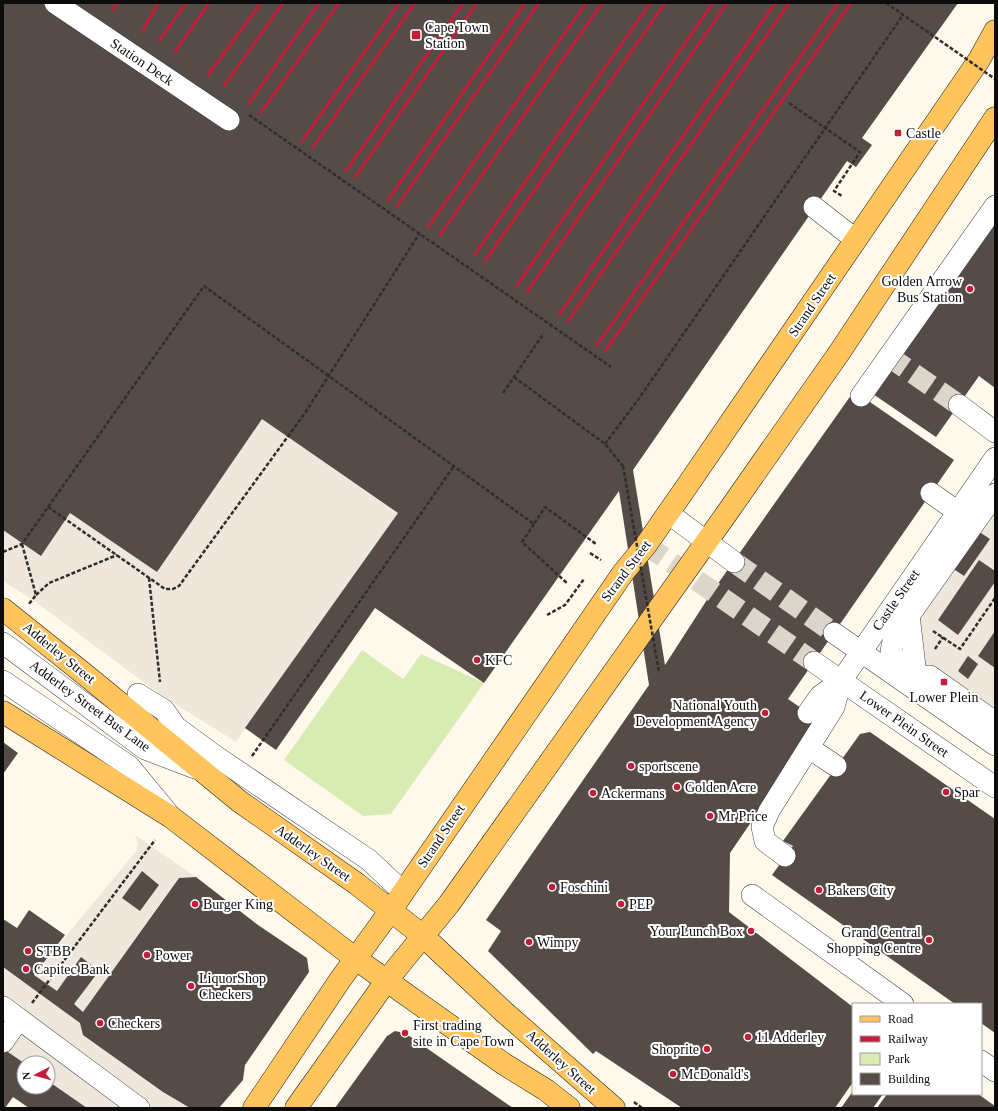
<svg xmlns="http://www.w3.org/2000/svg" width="998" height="1111" font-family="Georgia,serif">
	<rect width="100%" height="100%" fill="#fff9eb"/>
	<polygon fill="#d7ebb3" points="362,650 403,679 421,654 484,683 391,814 363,816 284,760"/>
	<g fill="#efe7db" fill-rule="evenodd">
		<polygon points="262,419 398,513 236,742 161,695 33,600 3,581 3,530 41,556 70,513 157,572"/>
		<path d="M995 494V571L979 561 938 620 958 634 995 582V631L978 656 995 668V722L920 677 894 637ZM979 531 990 540 963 576 952 568ZM968 657 978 664 968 678 958 671Z"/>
		<polygon points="135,835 196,877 178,878 83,1012 74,1004 98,971 81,958 57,991 34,975 137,850 138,842"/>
		<polygon points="3,967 80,1023 163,1092 190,1108 87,1108 48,1081 48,1063 24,1063 5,1050 3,1053"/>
	</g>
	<g fill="#554c48">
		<polygon points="3,3 958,3 862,138 872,145 856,167 847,161 633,470 665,665 712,592 854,391 954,460 788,699 820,721 730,853 729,912 853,1007 853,1082 835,1108 682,1108 596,1051 593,1054 488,951 501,931 486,920 649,685 619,491 484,683 375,608 276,750 245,728 398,513 262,419 157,572 70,513 41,556 3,530"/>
		<polygon points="995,218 995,388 979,376 936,437 870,392"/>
		<polygon points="978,531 990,539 964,576 952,568"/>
		<polygon points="979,560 995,571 995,582 958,635 938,620"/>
		<polygon points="995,631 995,668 978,656"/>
		<polygon points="968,656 978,664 968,679 958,671"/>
		<polygon points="870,732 995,819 995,1033 981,1023 981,1004 955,1004 772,875 793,846 783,841 860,734"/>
		<polygon points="3,742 18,753 3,774"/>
		<polygon points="142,871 159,885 140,911 122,898"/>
		<polygon points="196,877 258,925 307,958 309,972 245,1065 243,1080 219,1108 190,1108 163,1092 83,1035 80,1023 3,967 3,919 17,928 29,910 65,935 34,975 57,991 81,957 99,971 74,1004 83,1012 179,878"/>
		<polygon points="395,1031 405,1033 513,1108 335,1108 387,1036"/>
		<polygon points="5,1050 24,1063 24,1087 48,1087 48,1081 87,1108 29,1108 13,1097 5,1108 3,1108 3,1053"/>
		<polygon points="853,1091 853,1094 883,1094 873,1108 841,1108"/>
		<polygon points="887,1094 978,1094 995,1106 995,1108 877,1108"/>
	</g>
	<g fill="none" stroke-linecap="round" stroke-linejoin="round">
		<g stroke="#dbd5ca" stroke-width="21" stroke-dasharray="21 10" stroke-linecap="butt">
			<polyline points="888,356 959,405"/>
			<polyline points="646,545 814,662"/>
			<polyline points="734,562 834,633"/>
		</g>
		<g stroke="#3f3f3f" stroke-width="22">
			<g id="minor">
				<polyline points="55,3 229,120"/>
				<polyline points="814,207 856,240"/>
				<polyline points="861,396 995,206"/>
				<polyline points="959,405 995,432"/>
				<polyline points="931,493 958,512"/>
				<polyline points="995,494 894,637 891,651 895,658 920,677 930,676 995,722"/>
				<polyline points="668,513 734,562"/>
				<polyline points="909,615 916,675"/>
				<polyline points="834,633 995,745"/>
				<polyline points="3,643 145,749 195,768"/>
				<polyline points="814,662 995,787"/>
				<polyline points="3,681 129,766 167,812"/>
				<polyline points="138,694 164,710 176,727 214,755 369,860 403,892"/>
				<polyline points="808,713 820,696 841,681"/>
				<polyline points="809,748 836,766"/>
				<polyline points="785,856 765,841 762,827 769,811 834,707 841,681 995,458"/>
				<polyline points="752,895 903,1004"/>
				<polyline points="3,1007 139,1108"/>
				<polyline points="3,1042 19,1019"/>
				<polyline points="981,1061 995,1071"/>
			</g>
		</g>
		<g stroke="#1d1d1d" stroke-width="23">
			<g id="major">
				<polyline points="3,609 88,677 239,801 357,884 423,936 504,1012 614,1108"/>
				<polyline points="3,712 171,817 356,959 504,1064 546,1090 569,1108"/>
				<polyline points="254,1108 340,980 391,910 623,573 646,545 687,486 979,60 995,31"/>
				<polyline points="296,1108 387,980 449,904 727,513 839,353 995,118"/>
			</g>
		</g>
		<g stroke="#2e2e2e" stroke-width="2.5" stroke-dasharray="4 2" stroke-linecap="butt">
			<polyline points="886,3 935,37"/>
			<polyline points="789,103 860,152 834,191 842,196"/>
			<polyline points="249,115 611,367"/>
			<polyline points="514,377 605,444 623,466"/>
			<polyline points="503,393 544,333"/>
			<polyline points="605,444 640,397 903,15"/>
			<polyline points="48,507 165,589 173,589 179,586 305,413 419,234"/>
			<polyline points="534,524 522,542 568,584"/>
			<polyline points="22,544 36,595 29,604"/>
			<polyline points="3,552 22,544 204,286 534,524 545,507 596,544"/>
			<polyline points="590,553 601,560"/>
			<polyline points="149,578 160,682"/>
			<polyline points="36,595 49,583 117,555"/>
			<polyline points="547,615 565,605 584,579"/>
			<polyline points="933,631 960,649 995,598"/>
			<polyline points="935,649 943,637"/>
			<polyline points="252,756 454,466"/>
			<polyline points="32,1003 155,840"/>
			<polyline points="634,1102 642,1108"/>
		</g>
		<use href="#minor" stroke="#fff" stroke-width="21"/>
		<use href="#major" stroke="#ffc45b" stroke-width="22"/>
		<g stroke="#c41d38" stroke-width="3">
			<polyline points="113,9 118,3"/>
			<polyline points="143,30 158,3"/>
			<polyline points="159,41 186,3"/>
			<polyline points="175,52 209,3"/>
			<polyline points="208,75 261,3"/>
			<polyline points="224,86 283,3"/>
			<polyline points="249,103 319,3"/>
			<polyline points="261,112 339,3"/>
			<polyline points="302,141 399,3"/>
			<polyline points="313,147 415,3"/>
			<polyline points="346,171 463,3"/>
			<polyline points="355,177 477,3"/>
			<polyline points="388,200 525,3"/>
			<polyline points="397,206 539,3"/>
			<polyline points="428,227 586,3"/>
			<polyline points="440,235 602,3"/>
			<polyline points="475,254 650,3"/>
			<polyline points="485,261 665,3"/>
			<polyline points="517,285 713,3"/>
			<polyline points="527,292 727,3"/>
			<polyline points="559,315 775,3"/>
			<polyline points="568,321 789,3"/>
			<polyline points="597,345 838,3"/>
			<polyline points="605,351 851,3"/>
		</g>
		<g stroke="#2e2e2e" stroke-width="2.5" stroke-dasharray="4 2" stroke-linecap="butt">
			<polyline points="935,37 995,79"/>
			<polyline points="623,466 659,672"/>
		</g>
	</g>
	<g fill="#c41d38" stroke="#fff" stroke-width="1.5">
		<rect x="411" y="30" width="10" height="10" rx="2"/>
		<rect x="894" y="129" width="8" height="8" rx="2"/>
		<circle cx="970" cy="289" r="4"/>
		<circle cx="477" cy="660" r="4"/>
		<rect x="940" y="678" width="8" height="8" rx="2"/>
		<circle cx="765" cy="713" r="4"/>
		<circle cx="631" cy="766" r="4"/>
		<circle cx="677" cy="787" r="4"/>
		<circle cx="946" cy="792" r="4"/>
		<circle cx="593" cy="793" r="4"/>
		<circle cx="710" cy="816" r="4"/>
		<circle cx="552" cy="887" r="4"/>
		<circle cx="819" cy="890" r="4"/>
		<circle cx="195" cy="904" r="4"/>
		<circle cx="621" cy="904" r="4"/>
		<circle cx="751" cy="931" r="4"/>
		<circle cx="929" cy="940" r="4"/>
		<circle cx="529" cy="942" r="4"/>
		<circle cx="28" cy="951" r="4"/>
		<circle cx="147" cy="955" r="4"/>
		<circle cx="26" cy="969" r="4"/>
		<circle cx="191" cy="986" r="4"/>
		<circle cx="100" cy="1023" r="4"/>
		<circle cx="405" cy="1033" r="4"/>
		<circle cx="748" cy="1037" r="4"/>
		<circle cx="707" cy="1049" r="4"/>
		<circle cx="673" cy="1074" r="4"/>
	</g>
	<g text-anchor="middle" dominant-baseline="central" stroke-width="4" stroke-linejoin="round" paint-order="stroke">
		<g font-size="14" fill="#0c0c0c" stroke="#fff" text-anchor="start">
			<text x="425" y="27">Cape Town<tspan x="425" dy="16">Station</tspan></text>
			<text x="906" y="133">Castle</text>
			<text x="962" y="281" text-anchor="end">Golden Arrow<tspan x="962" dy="16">Bus Station</tspan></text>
			<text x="485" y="660">KFC</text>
			<text x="944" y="697" text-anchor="middle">Lower Plein</text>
			<text x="757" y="705" text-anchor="end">National Youth<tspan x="757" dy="16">Development Agency</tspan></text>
			<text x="639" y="766">sportscene</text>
			<text x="685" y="787">Golden Acre</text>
			<text x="954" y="792">Spar</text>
			<text x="601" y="793">Ackermans</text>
			<text x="718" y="816">Mr Price</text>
			<text x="560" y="887">Foschini</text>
			<text x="827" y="890">Bakers City</text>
			<text x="203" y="904">Burger King</text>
			<text x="629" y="904">PEP</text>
			<text x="743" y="931" text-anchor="end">Your Lunch Box</text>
			<text x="921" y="932" text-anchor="end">Grand Central<tspan x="921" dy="16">Shopping Centre</tspan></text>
			<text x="537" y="942">Wimpy</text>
			<text x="36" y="951">STBB</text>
			<text x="155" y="955">Power</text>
			<text x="34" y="969">Capitec Bank</text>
			<text x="199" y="978">LiquorShop<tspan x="199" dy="16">Checkers</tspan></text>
			<text x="108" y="1023">Checkers</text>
			<text x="413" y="1025">First trading<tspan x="413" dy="16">site in Cape Town</tspan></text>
			<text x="756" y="1037">11 Adderley</text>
			<text x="699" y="1049" text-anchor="end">Shoprite</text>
			<text x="681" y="1074">McDonald's</text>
		</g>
		<g font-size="14" fill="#0c0c0c" stroke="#fff">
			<text transform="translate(142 62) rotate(34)">Station Deck</text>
			<text transform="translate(812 305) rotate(-56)">Strand Street</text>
			<text transform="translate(626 571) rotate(-53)">Strand Street</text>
			<text transform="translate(896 600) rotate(-55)">Castle Street</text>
			<text transform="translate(59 653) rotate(39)">Adderley Street</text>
			<text transform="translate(90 706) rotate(36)">Adderley Street Bus Lane</text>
			<text transform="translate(904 724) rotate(35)">Lower Plein Street</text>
			<text transform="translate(441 836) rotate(-56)">Strand Street</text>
			<text transform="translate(313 853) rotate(35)">Adderley Street</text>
			<text transform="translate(561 1062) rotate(42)">Adderley Street</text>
		</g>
	</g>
	<rect width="998" height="1111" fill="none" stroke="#0c0c0c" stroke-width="8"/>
	<rect x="852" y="1003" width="130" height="92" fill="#ffffff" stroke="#9e9e9e"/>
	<rect x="860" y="1016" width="20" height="6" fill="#ffc45b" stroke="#9e9e9e"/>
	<text x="888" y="1023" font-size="12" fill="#0c0c0c">Road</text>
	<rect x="860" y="1036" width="20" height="6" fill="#c41d38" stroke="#9e9e9e"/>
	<text x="888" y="1043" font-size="12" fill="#0c0c0c">Railway</text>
	<rect x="860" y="1053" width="20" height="12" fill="#d7ebb3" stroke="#9e9e9e"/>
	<text x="888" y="1063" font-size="12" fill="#0c0c0c">Park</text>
	<rect x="860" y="1073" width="20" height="12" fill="#554c48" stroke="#9e9e9e"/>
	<text x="888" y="1083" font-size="12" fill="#0c0c0c">Building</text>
	<g transform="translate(36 1075) rotate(264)"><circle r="19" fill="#ffffff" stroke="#9e9e9e"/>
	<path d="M0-3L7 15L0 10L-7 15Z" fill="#c41d38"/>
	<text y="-6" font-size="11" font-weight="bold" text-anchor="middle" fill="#0c0c0c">N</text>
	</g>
</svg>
